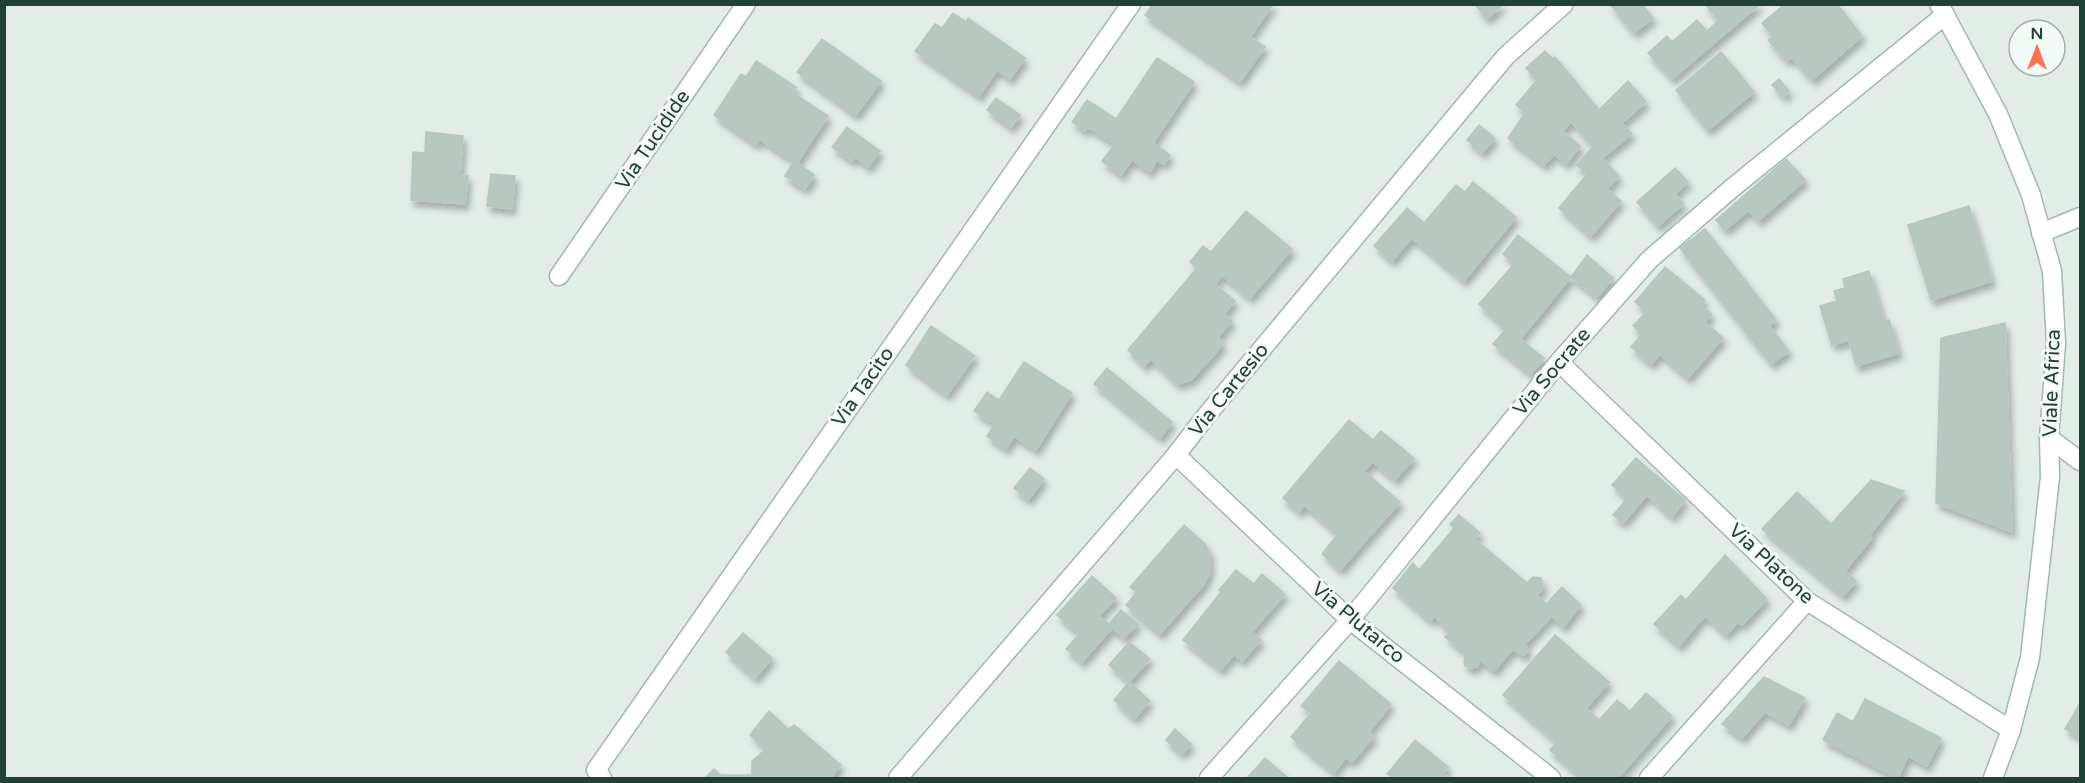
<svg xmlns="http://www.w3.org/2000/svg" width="2085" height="783" font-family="'Varela Round',sans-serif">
	<defs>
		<filter id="shadow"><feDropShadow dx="3.5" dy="6" stdDeviation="3" flood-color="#0004"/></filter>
	</defs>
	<rect width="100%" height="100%" fill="#e2ede8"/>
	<g fill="#b7c8c1" stroke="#b4c8be" stroke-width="1.5" filter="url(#shadow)">
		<polygon points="1153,4 1273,4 1250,37 1265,47 1240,82 1145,15"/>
		<polygon points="1475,4 1503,4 1487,19"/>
		<polygon points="1610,4 1642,4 1653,18 1634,33"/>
		<polygon points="1705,4 1760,4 1672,79 1648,53 1667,36 1672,42 1697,20 1707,31 1719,20"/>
		<polygon points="1785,4 1837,4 1862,36 1812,80 1792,57 1787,61 1768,40 1773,36 1762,23"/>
		<polygon points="953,13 966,22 968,18 1025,58 1010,79 997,70 979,96 915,51 935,24 942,28"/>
		<polygon points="822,39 881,81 856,115 797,72"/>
		<polygon points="1545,51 1553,59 1555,57 1599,110 1628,81 1646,102 1622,123 1632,134 1602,158 1619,176 1607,189 1621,201 1591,236 1559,208 1588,173 1576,165 1593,147 1571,121 1563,131 1580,146 1566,164 1554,154 1544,165 1508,138 1525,113 1516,105 1537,80 1526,68"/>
		<polygon points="1721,52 1754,92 1708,130 1676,90"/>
		<polygon points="1157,58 1194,82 1153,143 1170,155 1164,164 1157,160 1150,172 1132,160 1121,175 1102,161 1115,144 1088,127 1085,131 1072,122 1087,100 1116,119"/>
		<polygon points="756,61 796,87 793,93 828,116 797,163 814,175 805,189 785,176 794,161 760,139 756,144 714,115 741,74 746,77"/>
		<polygon points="1779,79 1789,91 1784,97 1772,85"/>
		<polygon points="996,98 1020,115 1011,127 987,110"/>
		<polygon points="1479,125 1495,138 1482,153 1467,140"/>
		<polygon points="847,127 880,151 869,167 855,157 852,161 832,147"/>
		<polygon points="426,132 463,136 460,175 468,176 465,204 411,200 413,152 425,153"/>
		<polygon points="1786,159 1805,180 1758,221 1749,210 1725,230 1716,220"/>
		<polygon points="1675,168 1688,182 1675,194 1683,204 1658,226 1637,202"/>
		<polygon points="491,174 515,176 512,209 487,206"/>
		<polygon points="1473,182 1516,217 1464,281 1412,238 1392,261 1374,246 1407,208 1424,223 1456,185 1465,192"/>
		<polygon points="1969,206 1992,281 1931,300 1908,225"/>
		<polygon points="1246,211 1292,249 1250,298 1222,275 1215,284 1235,301 1224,314 1232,321 1218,337 1222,342 1221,347 1191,380 1177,384 1151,359 1144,366 1128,350 1197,268 1190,262 1203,246 1211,252"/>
		<polygon points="1705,229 1776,320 1769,326 1789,351 1771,364 1680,248"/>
		<polygon points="1518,235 1571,277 1520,339 1544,358 1531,374 1493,344 1506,329 1479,304 1515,263 1503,254"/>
		<polygon points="1587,255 1613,278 1597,297 1571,277"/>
		<polygon points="1665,267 1705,300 1700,305 1712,314 1705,322 1723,338 1688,378 1660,354 1651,364 1631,347 1642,334 1633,326 1646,312 1635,302"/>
		<polygon points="1869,271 1884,322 1889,320 1899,353 1856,366 1849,340 1832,345 1820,306 1837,301 1834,291 1845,288 1843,279"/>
		<polygon points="2005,323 2012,532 1936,503 1941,338"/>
		<polygon points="931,326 975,356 947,395 906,365"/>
		<polygon points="1024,362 1072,393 1036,450 1014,436 1006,449 987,436 995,424 974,411 987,392 999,400"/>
		<polygon points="1107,368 1172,422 1160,438 1094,384"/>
		<polygon points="1349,420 1373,440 1381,431 1414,458 1395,480 1373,462 1364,471 1400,502 1340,570 1322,554 1338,534 1304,505 1299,512 1283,498"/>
		<polygon points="1636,458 1685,500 1672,517 1647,495 1623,523 1613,515 1627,499 1612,485"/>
		<polygon points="1030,468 1044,479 1028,500 1014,488"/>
		<polygon points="1871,480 1904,491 1869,536 1872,538 1845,571 1856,581 1843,596 1762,529 1797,492 1831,524"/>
		<polygon points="1459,515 1480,533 1475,539 1527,583 1533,577 1541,578 1543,588 1537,595 1546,604 1562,587 1581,605 1563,627 1552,616 1525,644 1528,650 1526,654 1522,655 1513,649 1494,671 1480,660 1477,667 1469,668 1465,666 1464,662 1466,653 1445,637 1450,632 1434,616 1430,621 1393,588 1413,563 1419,570 1454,528 1450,524"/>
		<polygon points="1184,525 1205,544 1210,554 1210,572 1204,584 1160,634 1126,605 1137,592 1130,587"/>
		<polygon points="1725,555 1767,599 1742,625 1738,622 1726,635 1705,616 1679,646 1654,624 1681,595 1686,600"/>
		<polygon points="1236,570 1254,584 1262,574 1285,594 1252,632 1261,640 1242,661 1234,654 1221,670 1183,640 1221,592 1219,590"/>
		<polygon points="1092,576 1116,598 1099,616 1109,624 1121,610 1138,624 1124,638 1112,628 1082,662 1066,649 1079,634 1057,615"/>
		<polygon points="743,633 772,658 755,678 726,652"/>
		<polygon points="1555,635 1609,682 1586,708 1599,720 1617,700 1630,711 1646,693 1672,716 1618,778 1583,778 1550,750 1557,742 1503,695"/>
		<polygon points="1129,642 1150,659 1129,682 1109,665"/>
		<polygon points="1339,661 1391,704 1369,732 1374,736 1352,762 1346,757 1334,773 1291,737 1311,713 1301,706"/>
		<polygon points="1764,677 1805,698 1789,725 1765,712 1742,738 1722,724"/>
		<polygon points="1129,682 1150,701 1134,719 1114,700"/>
		<polygon points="1865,699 1941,738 1927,766 1908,756 1898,778 1823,740 1837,713 1853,722"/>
		<polygon points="2080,703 2080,737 2065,729"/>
		<polygon points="769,711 788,729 794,725 841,765 830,778 705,778 714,769 720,775 752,775 752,761 766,749 750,735"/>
		<polygon points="1175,729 1191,744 1182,754 1166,740"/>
		<polygon points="1415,740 1448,767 1443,773 1449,778 1393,778 1387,774"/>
		<polygon points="1265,758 1288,778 1247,778"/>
	</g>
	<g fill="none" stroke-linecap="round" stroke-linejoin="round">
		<g stroke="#a4b6af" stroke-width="21">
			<g id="street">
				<polyline points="2041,233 2080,217"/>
				<polyline points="559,276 746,4"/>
				<polyline points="1559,362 1807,601 2011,730"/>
				<polyline points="2049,438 2080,461"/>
				<polyline points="1176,455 1350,620 1551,778"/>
				<polyline points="602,778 596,770 1131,4"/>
				<polyline points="898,778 1176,455 1206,416 1506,56 1564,4"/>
				<polyline points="1209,778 1350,620 1559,362 1649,260 1731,189 1945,15"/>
				<polyline points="1649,778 1807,601"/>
			</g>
		</g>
		<g stroke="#a0baaf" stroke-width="21">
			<polyline id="secondary" points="1939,4 1998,114 2031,195 2052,271 2056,343 2049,438 2050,477 2030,658 2011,730 1993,778"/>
		</g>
		<use href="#street" stroke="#fff" stroke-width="18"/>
		<use href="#secondary" stroke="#fff" stroke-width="18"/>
	</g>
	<g text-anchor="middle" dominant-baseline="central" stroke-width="6" stroke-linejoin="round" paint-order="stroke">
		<g font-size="20" fill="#214036" stroke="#f3faf6">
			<text transform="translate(653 140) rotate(-56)">Via Tucidide</text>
			<text transform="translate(1552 372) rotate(-50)">Via Socrate</text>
			<text transform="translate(2052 383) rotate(-88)">Viale Africa</text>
			<text transform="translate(863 387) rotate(-55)">Via Tacito</text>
			<text transform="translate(1229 390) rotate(-51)">Via Cartesio</text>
			<text transform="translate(1771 564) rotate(43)">Via Platone</text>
			<text transform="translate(1358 623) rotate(40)">Via Plutarco</text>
		</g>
	</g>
	<rect width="2085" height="783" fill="none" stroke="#214036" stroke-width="12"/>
	<g transform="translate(2037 48)"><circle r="28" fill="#f3faf6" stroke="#9fb0a9" stroke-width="1.5"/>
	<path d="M0-4.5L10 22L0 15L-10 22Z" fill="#fa7254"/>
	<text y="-9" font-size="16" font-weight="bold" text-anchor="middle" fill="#214036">N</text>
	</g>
</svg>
